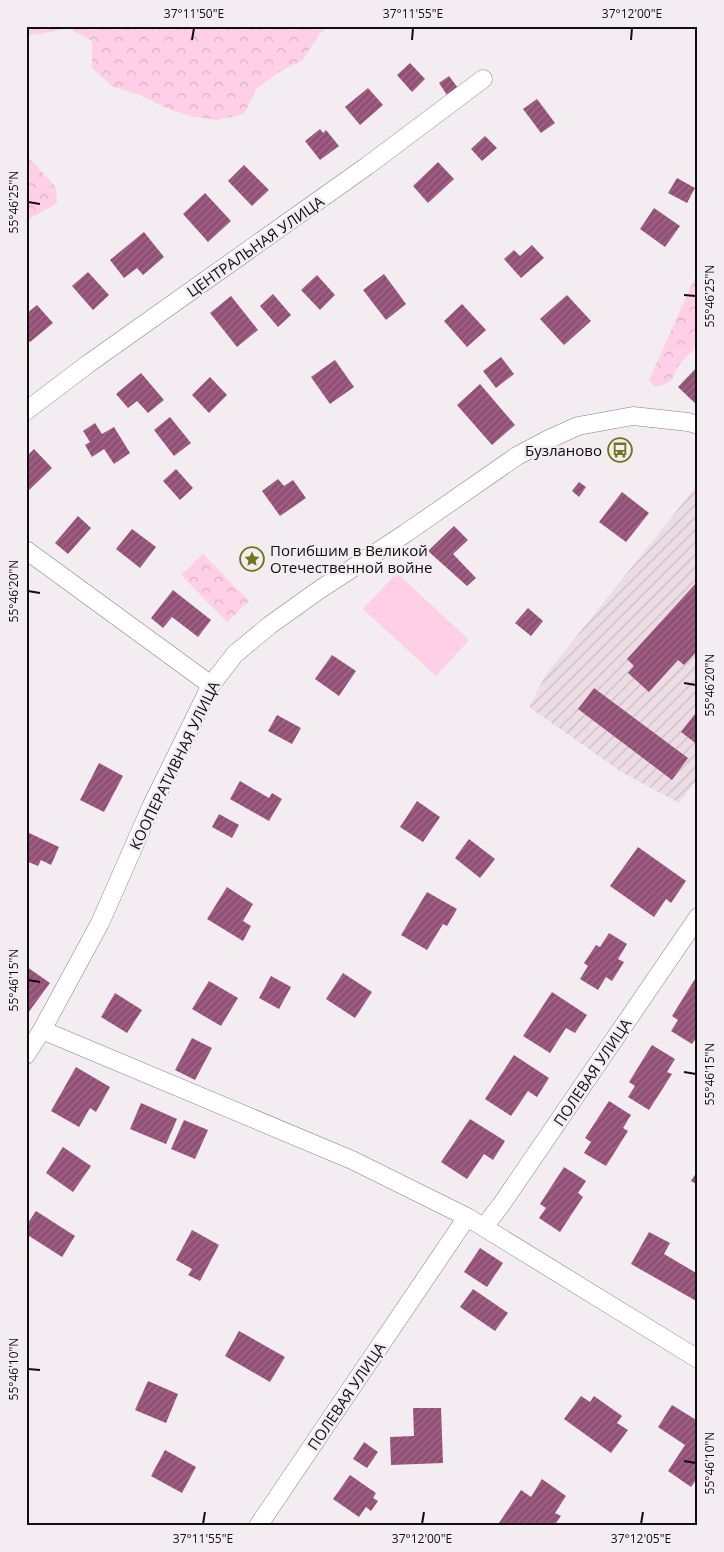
<svg xmlns="http://www.w3.org/2000/svg" width="724" height="1552" font-family="'Open Sans',sans-serif">
	<defs>
		<pattern id="industrial-furrows" width="10" height="10" patternUnits="userSpaceOnUse" patternTransform="scale(1.25)"><rect width="10" height="10" fill="#ecdde4"/><path d="M-1 1l2-2M0 10L10 0M9 11l2-2" fill="none" stroke="#c9bcc2"/></pattern>
		<pattern id="forest-crowns" width="20" height="18" patternUnits="userSpaceOnUse" patternTransform="scale(1.25)"><rect width="20" height="18" fill="#fecfe7"/><path d="M2 6a3 3 0 1 1 6 0M12 15a3 3 0 1 1 6 0" fill="none" stroke="#d9b1c5"/></pattern>
		<pattern id="building-hatch" width="6" height="6" patternUnits="userSpaceOnUse" patternTransform="scale(1.25)"><rect width="6" height="6" fill="#944f77"/><path d="M-1 1l2-2M0 6l6-6M5 7l2-2" fill="none" stroke="#9e6e8a"/></pattern>
	</defs>
	<rect width="100%" height="100%" fill="#f3ecf0"/>
	<polygon fill="url(#industrial-furrows)" points="698,484 698,778 679,803 623,773 529,707 545,676"/>
	<polygon fill="#fecfe7" points="397,573 469,640 436,676 363,609"/>
	<g fill="url(#forest-crowns)">
		<polygon points="26,26 328,26 317,37 303,60 279,72 256,89 244,114 217,120 190,116 164,107 140,95 113,87 92,68 92,41 68,28 40,34 26,35"/>
		<polygon points="26,155 56,187 57,203 26,221"/>
		<polygon points="698,271 698,345 679,365 671,381 663,385 654,386 649,380"/>
		<polygon points="203,554 249,601 227,622 181,575"/>
	</g>
	<g fill="url(#building-hatch)">
		<polygon points="410,63 425,79 412,92 397,75"/>
		<polygon points="449,76 458,88 447,95 439,83"/>
		<polygon points="368,88 383,105 360,125 345,107"/>
		<polygon points="537,99 555,123 541,133 523,109"/>
		<polygon points="320,129 323,133 326,130 339,146 320,160 305,141"/>
		<polygon points="485,136 497,148 482,161 471,149"/>
		<polygon points="438,162 454,179 428,203 413,186"/>
		<polygon points="244,165 269,190 252,206 228,181"/>
		<polygon points="677,178 695,188 687,203 668,193"/>
		<polygon points="205,193 231,221 208,242 183,214"/>
		<polygon points="654,208 680,226 665,247 640,229"/>
		<polygon points="144,232 164,257 143,275 137,268 124,278 110,260"/>
		<polygon points="532,245 544,258 521,278 504,259 514,250 520,256"/>
		<polygon points="88,272 109,295 93,310 72,286"/>
		<polygon points="384,274 406,304 386,320 363,290"/>
		<polygon points="317,275 335,295 320,310 301,290"/>
		<polygon points="273,294 291,315 278,327 260,306"/>
		<polygon points="567,295 591,321 564,345 540,319"/>
		<polygon points="231,296 258,330 237,347 210,313"/>
		<polygon points="462,304 486,330 467,347 444,321"/>
		<polygon points="37,305 53,323 30,342 26,337 26,314"/>
		<polygon points="501,357 514,374 496,388 483,371"/>
		<polygon points="335,360 354,387 330,404 311,377"/>
		<polygon points="698,366 698,406 678,387"/>
		<polygon points="141,373 164,400 148,413 137,401 128,408 116,394"/>
		<polygon points="210,377 227,395 209,413 192,395"/>
		<polygon points="480,384 515,425 492,445 457,405"/>
		<polygon points="170,417 191,443 174,456 154,430"/>
		<polygon points="95,423 102,434 114,427 130,453 114,464 104,449 92,457 85,445 90,442 83,431"/>
		<polygon points="34,449 52,468 26,493 26,457"/>
		<polygon points="176,469 193,488 180,500 163,481"/>
		<polygon points="278,479 284,486 293,480 306,498 280,516 262,491"/>
		<polygon points="579,482 586,487 579,497 572,491"/>
		<polygon points="622,492 649,513 626,542 599,522"/>
		<polygon points="78,516 91,528 68,554 55,543"/>
		<polygon points="454,526 468,540 453,554 476,578 467,586 428,551"/>
		<polygon points="132,529 156,547 140,568 116,549"/>
		<polygon points="698,581 698,650 684,665 678,660 649,692 628,673 634,666 627,659"/>
		<polygon points="173,590 211,620 198,637 172,617 163,628 151,618"/>
		<polygon points="528,608 543,621 531,636 515,623"/>
		<polygon points="332,655 356,671 339,696 315,679"/>
		<polygon points="594,688 688,758 672,780 578,709"/>
		<polygon points="698,710 698,745 681,732"/>
		<polygon points="277,715 301,728 292,744 268,731"/>
		<polygon points="99,763 123,776 104,812 80,800"/>
		<polygon points="240,781 269,798 272,793 282,799 269,821 230,799"/>
		<polygon points="417,801 440,817 423,842 400,827"/>
		<polygon points="219,814 239,825 232,838 212,827"/>
		<polygon points="27,832 59,847 51,865 41,860 38,866 26,861"/>
		<polygon points="469,839 495,859 480,878 455,858"/>
		<polygon points="638,847 686,881 671,903 666,899 654,917 610,886"/>
		<polygon points="227,887 253,904 243,921 251,926 243,941 207,919"/>
		<polygon points="427,892 457,909 447,926 443,924 427,950 401,935"/>
		<polygon points="609,933 627,944 618,959 624,962 612,981 606,977 598,990 580,979 588,966 584,963 596,945 600,947"/>
		<polygon points="27,967 50,983 28,1013 26,1012"/>
		<polygon points="343,973 372,992 355,1018 326,999"/>
		<polygon points="271,976 291,987 279,1009 259,998"/>
		<polygon points="695,979 698,981 698,1035 692,1044 671,1031 678,1020 672,1016"/>
		<polygon points="209,981 238,998 221,1026 192,1009"/>
		<polygon points="552,992 587,1015 575,1033 566,1028 550,1053 523,1036"/>
		<polygon points="115,993 142,1010 127,1033 101,1017"/>
		<polygon points="192,1038 212,1048 195,1080 175,1070"/>
		<polygon points="652,1045 675,1059 667,1072 672,1074 649,1110 628,1097 635,1086 629,1082"/>
		<polygon points="514,1055 549,1078 537,1097 528,1091 511,1116 485,1099"/>
		<polygon points="76,1067 110,1087 96,1112 90,1108 79,1127 51,1111"/>
		<polygon points="609,1101 631,1115 623,1128 628,1131 606,1166 584,1153 591,1142 585,1138"/>
		<polygon points="141,1103 177,1119 166,1144 130,1129"/>
		<polygon points="470,1119 505,1141 493,1160 484,1154 467,1179 441,1162"/>
		<polygon points="184,1120 208,1130 195,1159 171,1149"/>
		<polygon points="63,1147 91,1166 73,1192 46,1173"/>
		<polygon points="564,1167 586,1181 578,1193 583,1197 560,1232 539,1218 546,1208 540,1204"/>
		<polygon points="698,1170 698,1185 691,1181"/>
		<polygon points="36,1211 75,1236 62,1257 26,1234 26,1226"/>
		<polygon points="192,1230 219,1245 200,1281 188,1275 192,1269 176,1260"/>
		<polygon points="649,1232 670,1243 664,1254 698,1274 698,1302 631,1264"/>
		<polygon points="480,1248 503,1263 487,1287 464,1272"/>
		<polygon points="473,1289 508,1313 495,1331 460,1307"/>
		<polygon points="239,1331 285,1357 270,1382 225,1356"/>
		<polygon points="148,1381 178,1394 166,1423 135,1410"/>
		<polygon points="581,1396 590,1402 594,1396 622,1416 617,1423 628,1430 611,1453 564,1419"/>
		<polygon points="672,1405 698,1421 698,1477 691,1487 668,1471 685,1445 658,1427"/>
		<polygon points="413,1408 441,1408 443,1463 391,1465 390,1437 414,1436"/>
		<polygon points="364,1442 378,1452 367,1468 353,1459"/>
		<polygon points="165,1450 196,1467 182,1493 151,1476"/>
		<polygon points="350,1475 376,1493 373,1498 378,1501 371,1511 366,1507 359,1517 333,1499"/>
		<polygon points="542,1479 566,1496 555,1513 561,1516 554,1526 497,1526 521,1490 531,1497"/>
	</g>
	<g fill="none" stroke-linecap="round" stroke-linejoin="round">
		<g stroke="#868083" stroke-width="19">
			<g id="minor">
				<polyline points="26,411 88,364 367,166 483,79"/>
				<polyline points="26,550 211,685"/>
				<polyline points="42,1030 352,1160 467,1217 698,1359"/>
				<polyline points="26,1055 42,1030 100,923 152,805 211,685 235,654 270,625 319,590 406,533 517,456 547,440 578,426 633,416 688,422 698,425"/>
				<polyline points="484,1227 501,1205 698,917"/>
				<polyline points="258,1526 467,1217"/>
			</g>
		</g>
		<use href="#minor" stroke="#fff" stroke-width="18"/>
	</g>
	<path fill="none" stroke="#100e0f" stroke-width="2" d="M192 40 194 28M412 40 413 28M631 40 632 28M28 202 40 204M684 295 696 296M28 591 40 593M684 683 696 685M28 980 40 982M684 1072 696 1074M28 1369 40 1370M684 1461 696 1463M203 1524 205 1512M422 1524 424 1512M641 1524 643 1512"/>
	<defs>
		<g id="bus-ring" transform="scale(1.25)"><circle r="9.5" fill="#f3ecf0" stroke="#6e7720" stroke-width="1.5"/><path d="M-5-6H5V4H4V6H2V4H-2V6H-4V4H-5ZM-3.5-4V0h7V-4ZM-3.5 1.2v1.5H-2V1.2ZM2 1.2v1.5H3.5V1.2Z" fill="#6e7720"/></g>
		<g id="sight-ring" transform="scale(1.25)"><circle r="9.5" fill="#f3ecf0" stroke="#6e7720" stroke-width="1.5"/><path d="M0-6L1.8-2.2L6-1.7L2.9 1.2L3.7 5.4L0 3.3L-3.7 5.4L-2.9 1.2L-6-1.7L-1.8-2.2Z" fill="#6e7720"/></g>
	</defs>
	<g fill-rule="evenodd">
		<use href="#bus-ring" x="620" y="450"/>
		<use href="#sight-ring" x="252" y="559"/>
	</g>
	<g text-anchor="middle" dominant-baseline="central" stroke-width="5" stroke-linejoin="round" paint-order="stroke">
		<g font-size="15" fill="#100e0f" stroke="#f3ecf0">
			<text transform="translate(255 246) rotate(-35)">ЦЕНТРАЛЬНАЯ УЛИЦА</text>
			<text transform="translate(174 765) rotate(-64)">КООПЕРАТИВНАЯ УЛИЦА</text>
			<text transform="translate(592 1072) rotate(-56)">ПОЛЕВАЯ УЛИЦА</text>
			<text transform="translate(346 1396) rotate(-56)">ПОЛЕВАЯ УЛИЦА</text>
		</g>
		<g font-size="15" fill="#100e0f" stroke="#f3ecf0" text-anchor="end">
			<text x="602" y="450">Бузланово</text>
			<text x="270" y="550" text-anchor="start">Погибшим в Великой<tspan x="270" dy="17">Отечественной войне</tspan></text>
		</g>
	</g>
	<rect width="724" height="1552" fill="none" stroke="#f3ecf0" stroke-width="55"/>
	<rect x="28" y="28" width="668" height="1496" fill="none" stroke="#100e0f" stroke-width="2"/>
	<g font-size="12" text-anchor="middle" fill="#100e0f">
		<text x="194" y="18">37°11'50"E</text>
		<text x="413" y="18">37°11'55"E</text>
		<text x="632" y="18">37°12'00"E</text>
		<text transform="translate(14 202) rotate(-90)" y="4">55°46'25"N</text>
		<text transform="translate(710 296) rotate(-90)" y="4">55°46'25"N</text>
		<text transform="translate(14 591) rotate(-90)" y="4">55°46'20"N</text>
		<text transform="translate(710 685) rotate(-90)" y="4">55°46'20"N</text>
		<text transform="translate(14 980) rotate(-90)" y="4">55°46'15"N</text>
		<text transform="translate(710 1074) rotate(-90)" y="4">55°46'15"N</text>
		<text transform="translate(14 1369) rotate(-90)" y="4">55°46'10"N</text>
		<text transform="translate(710 1463) rotate(-90)" y="4">55°46'10"N</text>
		<text x="203" y="1543">37°11'55"E</text>
		<text x="422" y="1543">37°12'00"E</text>
		<text x="641" y="1543">37°12'05"E</text>
	</g>
</svg>
